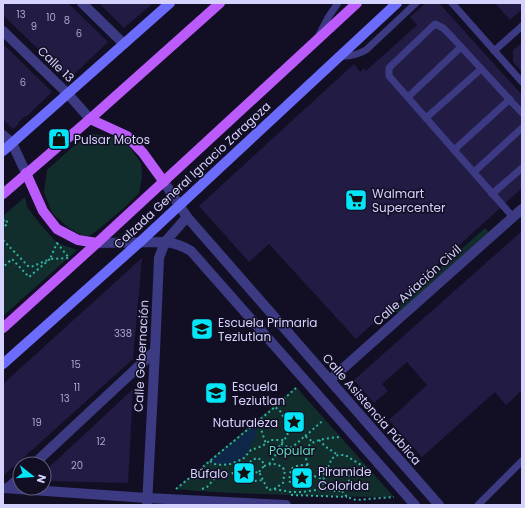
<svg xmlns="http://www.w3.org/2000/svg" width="525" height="508" font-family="Poppins,sans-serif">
	<rect width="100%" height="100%" fill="#120f24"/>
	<g fill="#122e2c">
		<polygon points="93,134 116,137 128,145 141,163 142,177 139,193 124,208 95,232 86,238 69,228 52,213 44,192 47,170 75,145"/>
		<polygon points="25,197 27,207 40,224 57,243 77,250 3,316 3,216"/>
		<polygon points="485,228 489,232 398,313 394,309"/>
		<path d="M296 387 394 497C350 497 307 496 263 494 234 493 204 492 175 489Z"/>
	</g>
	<path fill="#0e2648" d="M257 423C257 434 254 444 247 452 245 455 244 458 241 459 238 461 235 462 232 463 224 465 218 465 211 461Z"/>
	<g fill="#221b44">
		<polygon points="3,3 68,3 108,42 69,79 3,15"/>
		<polygon points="99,3 153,3 124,28"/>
		<polygon points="426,3 439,3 522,95 522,188 356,339 269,244 249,262 199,206 354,64 360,72 364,68 366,71 417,25 410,17"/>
		<polygon points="495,3 522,3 522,9 510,20"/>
		<polygon points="522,43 522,72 513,62 513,50"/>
		<polygon points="3,44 52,92 26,117 25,116 18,123 19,124 13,129 3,119"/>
		<polygon points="522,231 522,390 506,405 495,392 422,457 389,420 427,385 407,362 382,384 388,391 374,403 354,380"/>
		<polygon points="142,258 133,359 3,476 3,384"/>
		<polygon points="133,389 128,483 44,481 44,472"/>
	</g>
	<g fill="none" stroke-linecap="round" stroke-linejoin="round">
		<g stroke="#31b4a8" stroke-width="2" stroke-dasharray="2 3" stroke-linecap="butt">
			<polyline points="3,221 5,219 8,223 3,228"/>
			<polyline points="3,240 28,266 31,267 50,259 29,277 12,259 3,267"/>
			<polygon points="57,243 69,258 50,259"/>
			<polyline points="257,422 260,426 266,444"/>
			<path d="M305 436C312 431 317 425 324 420"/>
			<polyline points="319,440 326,447 338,455"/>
			<path d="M281 444 290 448C296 445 300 440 305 436L313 442"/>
			<polyline points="210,461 215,464 222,465 230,464 243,459 251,450 257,448 266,444 270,440 284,440"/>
			<polyline points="269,464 275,457 276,451 287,436 289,428 287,423 280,411 275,407"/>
			<path d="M308 465C298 440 322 439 339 437"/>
			<polyline points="325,471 330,464 331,459 338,455 345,455 369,470"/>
			<polyline points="259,472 264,466"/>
			<path d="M310 473 311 479C302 487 298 490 289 481L291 469C297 465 301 465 308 465 311 475 313 477 324 479"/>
			<polyline points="176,489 275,407 296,388"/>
			<polyline points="202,489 207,487 216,477 232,473 243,479 250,479 254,481 263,480"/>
			<path d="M274 489 283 483 285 470C278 463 273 463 264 466L262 460 257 458 252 460 247 465V469L252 473 259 472 268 490 274 489 291 492H302L323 489 333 491H342L349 481V473C340 470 333 468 324 472L323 489"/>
			<polyline points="342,491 347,497 356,500 394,497"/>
			<polyline points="291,495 347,497"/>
		</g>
		<g stroke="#3b3a82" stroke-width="7">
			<polyline points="452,3 522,82"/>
			<polyline points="319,35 329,16 338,3"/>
			<polyline points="494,51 522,26"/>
			<path d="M339 56C349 57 357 55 366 50L416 3"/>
			<polyline points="408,97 461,47"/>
			<polyline points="426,118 481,69"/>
			<polyline points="454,150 510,99"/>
			<polyline points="474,172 522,128"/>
			<polyline points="492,194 522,168"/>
			<polyline points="513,217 389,76 389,68 393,64 435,24 443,28 452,37 522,113"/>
			<polyline points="478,505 522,461"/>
		</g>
		<g stroke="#3b3a82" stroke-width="10">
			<polyline points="82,3 124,44"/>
			<polyline points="3,31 68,94 90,119"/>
			<polyline points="3,135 12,143 26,173"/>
			<polyline points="330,380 522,209"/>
			<polyline points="34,464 155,351"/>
			<polyline points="3,488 147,498 286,505"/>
			<polyline points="8,488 20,477"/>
			<polyline points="147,505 155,351 159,258 165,242 187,217"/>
		</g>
		<g stroke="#3b3a82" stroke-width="10">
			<polyline points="164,182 187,217 439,505"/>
			<path d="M97 243 165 242C175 243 183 246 191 251L415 505"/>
		</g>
		<g stroke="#6b6bfc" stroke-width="10">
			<polyline points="3,151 170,3"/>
			<polyline points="3,364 140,242 397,3"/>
		</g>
		<g stroke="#bc5bfc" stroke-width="10">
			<polyline points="90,119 127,136 143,153 164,182"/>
			<polyline points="26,173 43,211 57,229 78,240 97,243"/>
			<polyline points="3,194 90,119 220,3"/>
			<polyline points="3,328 97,243 357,3"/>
		</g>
	</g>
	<defs>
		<g id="shop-square" transform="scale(1.15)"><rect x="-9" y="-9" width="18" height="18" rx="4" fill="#04e6f8" stroke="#120f24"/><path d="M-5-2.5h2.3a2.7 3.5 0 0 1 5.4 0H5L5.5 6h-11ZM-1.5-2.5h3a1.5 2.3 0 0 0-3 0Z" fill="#111"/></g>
		<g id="supermarket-square" transform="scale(1.15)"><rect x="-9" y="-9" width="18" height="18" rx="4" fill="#04e6f8" stroke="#120f24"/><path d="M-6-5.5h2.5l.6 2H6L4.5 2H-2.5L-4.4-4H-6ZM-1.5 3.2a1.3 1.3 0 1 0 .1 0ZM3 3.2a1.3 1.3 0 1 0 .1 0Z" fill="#111"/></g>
		<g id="school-square" transform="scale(1.15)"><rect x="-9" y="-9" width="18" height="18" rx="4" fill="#04e6f8" stroke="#120f24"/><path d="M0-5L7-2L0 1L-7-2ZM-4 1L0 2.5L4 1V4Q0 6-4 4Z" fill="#111"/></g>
		<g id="sight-square" transform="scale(1.15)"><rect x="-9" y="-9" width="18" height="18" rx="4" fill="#04e6f8" stroke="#120f24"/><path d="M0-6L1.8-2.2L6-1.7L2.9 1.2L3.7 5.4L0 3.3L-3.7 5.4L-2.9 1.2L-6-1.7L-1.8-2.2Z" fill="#111"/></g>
	</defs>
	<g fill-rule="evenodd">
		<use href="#shop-square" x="59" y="139"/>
		<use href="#supermarket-square" x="356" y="200"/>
		<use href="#school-square" x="202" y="329"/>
		<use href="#school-square" x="216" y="393"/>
		<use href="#sight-square" x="294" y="422"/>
		<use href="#sight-square" x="244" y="473"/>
		<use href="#sight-square" x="302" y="478"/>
	</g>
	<g text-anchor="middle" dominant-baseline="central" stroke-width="3" stroke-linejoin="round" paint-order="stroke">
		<g font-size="10" fill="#a9a4d0">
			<text x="21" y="14">13</text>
			<text x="51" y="17">10</text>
			<text x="67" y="20">8</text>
			<text x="34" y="26">9</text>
			<text x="79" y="33">6</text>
			<text x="23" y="82">6</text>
			<text x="123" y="333">338</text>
			<text x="76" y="364">15</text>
			<text x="77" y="387">11</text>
			<text x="65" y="398">13</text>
			<text x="37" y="422">19</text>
			<text x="101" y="441">12</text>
			<text x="77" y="465">20</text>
		</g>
		<g font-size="12" fill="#d6d2fe" stroke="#120f24">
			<text transform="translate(56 64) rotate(44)">Calle 13</text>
			<text transform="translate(192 175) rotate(-43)">Calzada General Ignacio Zaragoza</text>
			<text transform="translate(417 285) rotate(-42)">Calle Aviación Civil</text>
			<text transform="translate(141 356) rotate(-87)">Calle Gobernación</text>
			<text transform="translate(372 409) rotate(49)">Calle Asistencia Pública</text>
		</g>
		<g font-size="12" fill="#d6d2fe" stroke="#120f24" text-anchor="start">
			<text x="74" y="139">Pulsar Motos</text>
			<text x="372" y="193">Walmart<tspan x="372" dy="14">Supercenter</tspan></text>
			<text x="218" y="322">Escuela Primaria<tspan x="218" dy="14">Teziutlan</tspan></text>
			<text x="232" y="386">Escuela<tspan x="232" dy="14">Teziutlan</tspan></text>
			<text x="278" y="422" text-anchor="end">Naturaleza</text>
			<text x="318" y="471">Piramide<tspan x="318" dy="14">Colorida</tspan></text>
			<text x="228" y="473" text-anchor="end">Búfalo</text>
		</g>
		<g font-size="12" fill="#5fddba" stroke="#120f24">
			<text x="292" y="450">Popular</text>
		</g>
	</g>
	<rect width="525" height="508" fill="none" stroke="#d6d2fe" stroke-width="8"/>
	<g transform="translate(32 476) rotate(107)"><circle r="19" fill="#120f24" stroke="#605d7b"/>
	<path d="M0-3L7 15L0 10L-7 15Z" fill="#04e6f8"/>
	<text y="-6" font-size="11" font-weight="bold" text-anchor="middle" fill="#d6d2fe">N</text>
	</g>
</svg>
